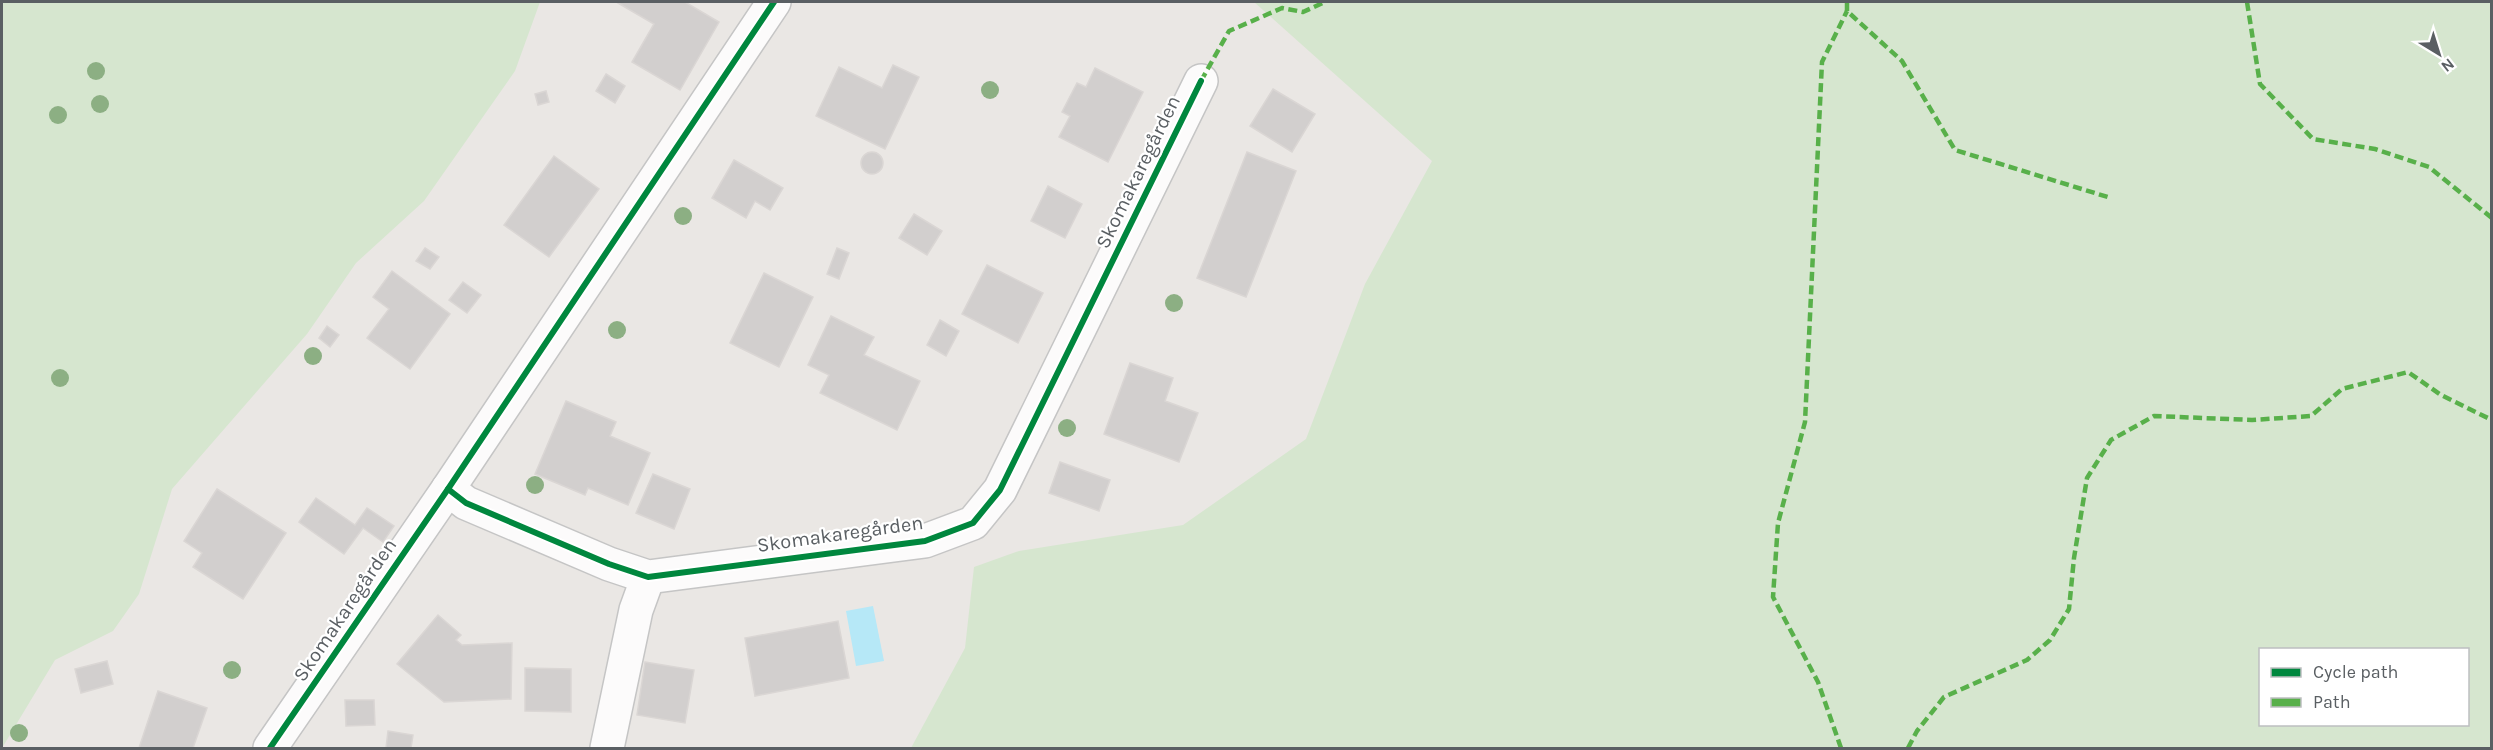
<svg xmlns="http://www.w3.org/2000/svg" width="2493" height="750" font-family="Karla,sans-serif">
	<rect width="100%" height="100%" fill="#eae7e4"/>
	<g fill="#d6e6cf" fill-rule="evenodd">
		<polygon points="2,2 540,2 515,71 424,201 356,263 307,334 172,489 139,594 113,631 55,660 2,748"/>
		<path d="M1254 2H2491V748H911L965 648 974 567 1019 551 1183 525 1306 439 1365 284 1432 161ZM2260 650H2468V724H2260Z"/>
	</g>
	<polygon fill="#b6e8f7" points="873,606 884,661 856,666 846,611"/>
	<g fill="#d2cfce" stroke="#dad6d4" stroke-width="1.5">
		<polygon points="619,2 685,2 719,22 680,90 632,62 654,24 618,3"/>
		<polygon points="893,65 919,77 885,149 816,116 839,67 882,88"/>
		<polygon points="1095,68 1143,92 1108,162 1059,137 1070,116 1062,112 1077,83 1086,87"/>
		<polygon points="606,74 625,86 615,103 596,91"/>
		<polygon points="1273,89 1315,114 1292,152 1250,126"/>
		<polygon points="546,91 549,102 538,105 535,94"/>
		<circle cx="872" cy="163" r="11"/>
		<polygon points="1247,152 1296,171 1246,297 1197,278"/>
		<polygon points="554,156 599,189 549,257 504,225"/>
		<polygon points="734,160 783,188 770,210 755,201 746,218 712,198"/>
		<polygon points="1048,186 1082,204 1065,238 1031,221"/>
		<polygon points="914,214 942,231 927,255 899,238"/>
		<polygon points="425,248 439,257 430,269 416,261"/>
		<polygon points="837,248 849,253 839,279 827,274"/>
		<polygon points="987,265 1043,293 1018,343 962,314"/>
		<polygon points="392,271 450,314 410,369 367,338 389,309 373,297"/>
		<polygon points="764,273 813,297 779,367 730,343"/>
		<polygon points="463,282 481,295 467,313 449,300"/>
		<polygon points="831,316 874,337 864,355 920,381 897,430 820,393 829,375 808,365"/>
		<polygon points="940,320 959,331 946,356 927,345"/>
		<polygon points="327,326 339,335 330,347 319,338"/>
		<polygon points="1130,363 1173,378 1165,401 1198,413 1179,462 1104,434"/>
		<polygon points="566,401 616,422 610,436 650,453 628,505 588,488 585,495 535,474"/>
		<polygon points="1060,462 1110,480 1099,511 1049,493"/>
		<polygon points="653,474 690,489 674,529 636,513"/>
		<polygon points="217,489 286,533 243,599 193,567 202,553 184,541"/>
		<polygon points="316,498 355,525 367,508 394,526 383,542 363,528 344,554 299,522"/>
		<polygon points="438,615 461,635 456,640 462,645 512,643 511,699 444,702 397,664"/>
		<polygon points="838,621 849,678 755,696 745,638"/>
		<polygon points="107,661 113,684 81,693 75,669"/>
		<polygon points="645,662 694,670 685,723 637,715"/>
		<polygon points="525,668 571,669 571,712 525,711"/>
		<polygon points="158,691 207,708 193,748 139,748"/>
		<polygon points="345,700 374,700 375,725 346,726"/>
		<polygon points="388,731 413,735 411,748 386,748"/>
	</g>
	<g fill="none" stroke-linecap="round" stroke-linejoin="round">
		<g stroke="#c5c5c5" stroke-width="36">
			<g id="street">
				<polyline points="448,489 466,503 609,564 648,577 925,541 973,523 1000,490 1201,81"/>
				<polyline points="270,748 448,489 774,2"/>
				<polyline points="607,748 636,610 648,577"/>
			</g>
		</g>
		<use href="#street" stroke="#fcfbfb" stroke-width="33"/>
		<g stroke="#58b04a" stroke-width="4.5" stroke-dasharray="9 4.5" stroke-linecap="butt">
			<polyline points="1847,2 1847,11 1902,61 1955,150 2111,198"/>
			<polyline points="2247,2 2260,84 2313,139 2375,149 2429,167 2492,218"/>
			<polyline points="1201,81 1229,31 1282,8 1303,12 1325,2"/>
			<polyline points="1841,748 1818,682 1773,597 1778,523 1805,422 1822,62 1847,11"/>
			<polyline points="1908,748 1917,731 1944,697 2027,660 2050,640 2069,609 2074,558 2087,478 2111,440 2154,416 2252,420 2311,416 2342,389 2408,372 2441,395 2492,420"/>
		</g>
		<g stroke="#fff" stroke-width="10">
			<g id="cycleway">
				<polyline points="448,489 466,503 609,564 648,577 925,541 973,523 1000,490 1201,81"/>
				<polyline points="270,748 448,489 774,2"/>
			</g>
		</g>
		<use href="#cycleway" stroke="#00873e" stroke-width="6"/>
	</g>
	<g fill="#8caf83">
		<circle cx="96" cy="71" r="9"/>
		<circle cx="990" cy="90" r="9"/>
		<circle cx="100" cy="104" r="9"/>
		<circle cx="58" cy="115" r="9"/>
		<circle cx="683" cy="216" r="9"/>
		<circle cx="1174" cy="303" r="9"/>
		<circle cx="617" cy="330" r="9"/>
		<circle cx="313" cy="356" r="9"/>
		<circle cx="60" cy="378" r="9"/>
		<circle cx="1067" cy="428" r="9"/>
		<circle cx="535" cy="485" r="9"/>
		<circle cx="232" cy="670" r="9"/>
		<circle cx="19" cy="733" r="9"/>
	</g>
	<g text-anchor="middle" dominant-baseline="central" stroke-width="4.5" stroke-linejoin="round" paint-order="stroke">
		<g font-size="20" fill="#5a5f63" stroke="#fff">
			<text transform="translate(1138 172) rotate(-64)">Skomakaregården</text>
			<text transform="translate(840 534) rotate(-8)">Skomakaregården</text>
			<text transform="translate(345 610) rotate(-56)">Skomakaregården</text>
		</g>
	</g>
	<rect width="2493" height="750" fill="none" stroke="#5a5f63" stroke-width="6"/>
	<rect x="2259" y="648" width="210" height="78" fill="#ffffff" stroke="#bdbfc1" stroke-width="1.5"/>
	<rect x="2271" y="668" width="30" height="9" fill="#00873e" stroke="#bdbfc1" stroke-width="1.5"/>
	<text x="2313" y="678" font-size="18" fill="#5a5f63">Cycle path</text>
	<rect x="2271" y="698" width="30" height="9" fill="#58b04a" stroke="#bdbfc1" stroke-width="1.5"/>
	<text x="2313" y="708" font-size="18" fill="#5a5f63">Path</text>
	<g transform="translate(2439 54) rotate(142)" stroke="#ffffff" stroke-width="4.5" paint-order="stroke">
	<path d="M0-4.5L10 22L0 15L-10 22Z" fill="#5a5f63"/>
	<text y="-9" font-size="16" font-weight="bold" text-anchor="middle" fill="#5a5f63">N</text>
	</g>
</svg>
